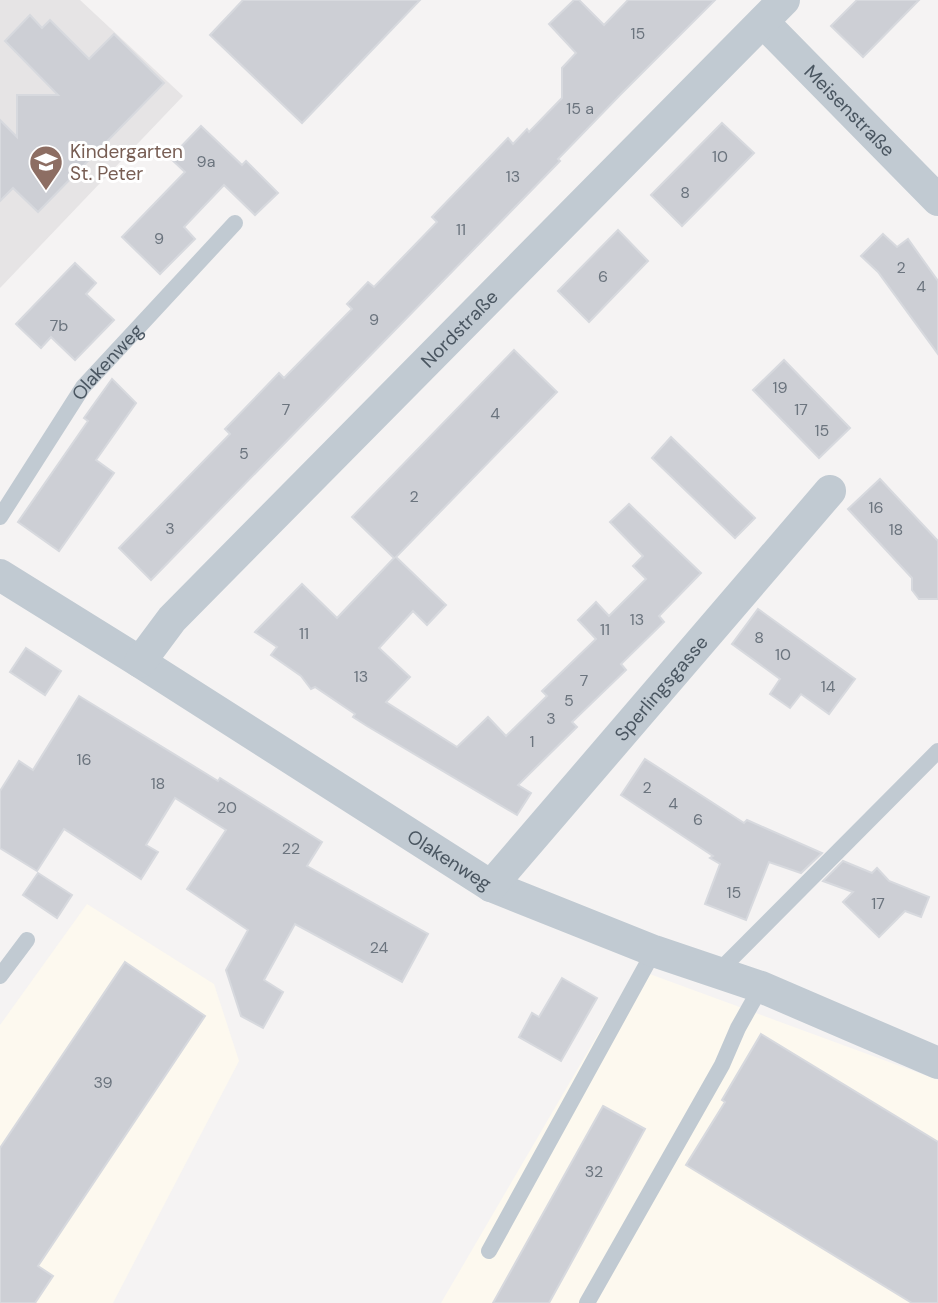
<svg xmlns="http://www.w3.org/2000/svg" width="938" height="1303" font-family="'DM Sans',sans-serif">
	<rect width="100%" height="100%" fill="#f5f3f3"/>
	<g fill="#fdf9ef">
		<polygon points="87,904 214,984 239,1061 113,1303 0,1303 0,1025"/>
		<polygon points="636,969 938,1080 938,1303 441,1303"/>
	</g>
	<polygon fill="#e6e4e5" points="0,0 80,0 183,96 0,288"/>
	<g fill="#cdcfd5" stroke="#d7d9de" stroke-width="2">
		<polygon points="243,0 420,0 302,123 210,35"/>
		<polygon points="574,0 579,0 604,25 628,0 715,0 620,95 558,159 560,161 151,580 119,548 230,434 225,429 279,373 284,378 352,309 347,304 368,282 374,287 437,222 432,217 508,138 513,144 527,129 529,132 562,98 562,68 576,53 549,24"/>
		<polygon points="857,0 919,0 863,57 831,26"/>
		<polygon points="30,15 42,28 50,20 89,59 114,34 164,83 38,212 13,188 0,201 0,120 17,137 17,95 58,95 5,41"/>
		<polygon points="722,123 754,153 682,226 651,195"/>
		<polygon points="201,126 242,165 246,161 278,193 255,215 224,185 184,227 195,239 160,274 122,237 185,172 170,158"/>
		<polygon points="618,230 648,261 589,322 558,291"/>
		<polygon points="883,234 897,247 908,239 938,281 938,354 878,272 861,256"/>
		<polygon points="75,263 96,283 86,294 114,320 75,360 51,337 41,348 16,324"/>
		<polygon points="514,350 557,392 396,557 446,605 427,625 413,611 379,648 410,677 386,702 457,747 488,717 506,736 547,696 542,691 596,639 578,620 596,602 609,616 646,579 633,566 643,556 610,522 629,504 701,573 659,616 664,622 621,664 626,670 572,722 577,727 518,785 531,793 517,815 367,726 353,717 355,714 315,687 311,689 301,676 271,655 277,647 255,632 302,584 337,618 394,558 352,517"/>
		<polygon points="784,360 850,428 819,458 753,390"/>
		<polygon points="112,379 136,403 96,460 114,473 59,551 18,522 88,421 84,418"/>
		<polygon points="671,437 755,518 735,538 652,458"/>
		<polygon points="880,479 938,541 938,599 919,599 912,590 912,578 848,509"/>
		<polygon points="758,609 855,679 829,714 801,694 790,708 770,694 780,679 732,644"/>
		<polygon points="26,648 61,671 45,695 10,672"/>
		<polygon points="79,696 218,781 220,778 322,842 307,866 428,934 402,982 295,924 264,980 283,992 263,1028 241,1016 226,970 248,930 187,889 226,830 175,798 146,845 158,852 141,879 64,829 37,871 0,848 0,791 19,761 33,770"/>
		<polygon points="645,759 744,823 747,820 822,853 801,873 769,862 746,920 705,904 720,864 710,858 713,856 621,795"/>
		<polygon points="843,861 872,873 877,868 889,881 929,897 921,917 905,911 879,937 843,902 853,892 823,881"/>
		<polygon points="38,873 72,895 57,918 23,895"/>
		<polygon points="125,962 205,1016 38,1266 53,1276 35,1303 0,1303 0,1148"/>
		<polygon points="562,978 597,998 561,1061 519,1037 532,1013 539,1017"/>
		<polygon points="761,1034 938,1142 938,1303 912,1303 686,1165 725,1102 722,1100"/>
		<polygon points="603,1106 645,1129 549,1303 493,1303"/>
	</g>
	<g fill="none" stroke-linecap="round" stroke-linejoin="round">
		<g stroke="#c1cad2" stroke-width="16">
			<path id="s1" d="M0 517 83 387 235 223"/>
			<polyline points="718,972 938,751"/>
			<polyline points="0,976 27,940"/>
			<polyline points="489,1251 654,951"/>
			<polyline points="587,1303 722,1065 738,1028 761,987"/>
		</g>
		<g stroke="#c1cad2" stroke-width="32">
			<path id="s2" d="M763 22 938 200"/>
			<path id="s3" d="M0 575 140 662 491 886 654 951 761 987 938 1063"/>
			<path id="s4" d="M140 662 172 619 784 0"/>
			<path id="s5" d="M491 886 830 491"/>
		</g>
	</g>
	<defs>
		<g id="school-pin" transform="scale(1.75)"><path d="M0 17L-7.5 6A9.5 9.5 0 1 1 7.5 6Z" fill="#8d6e63" stroke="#fff"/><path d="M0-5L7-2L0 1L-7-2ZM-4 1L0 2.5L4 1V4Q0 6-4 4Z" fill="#fff"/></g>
	</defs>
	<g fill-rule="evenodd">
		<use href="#school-pin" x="46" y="162"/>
	</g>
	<g text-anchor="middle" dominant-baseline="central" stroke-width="6" stroke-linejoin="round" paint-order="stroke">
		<g font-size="16" fill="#6b747e">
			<text x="638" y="33">15</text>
			<text x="580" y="108">15 a</text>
			<text x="720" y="156">10</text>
			<text x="206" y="161">9a</text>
			<text x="513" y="176">13</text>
			<text x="685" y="192">8</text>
			<text x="461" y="229">11</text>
			<text x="159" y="238">9</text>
			<text x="901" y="267">2</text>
			<text x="603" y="276">6</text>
			<text x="921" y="286">4</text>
			<text x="374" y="319">9</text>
			<text x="59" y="325">7b</text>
			<text x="780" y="387">19</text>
			<text x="286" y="409">7</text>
			<text x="801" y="409">17</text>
			<text x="495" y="413">4</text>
			<text x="822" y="430">15</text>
			<text x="244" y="453">5</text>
			<text x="414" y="496">2</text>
			<text x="876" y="507">16</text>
			<text x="170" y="528">3</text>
			<text x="896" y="529">18</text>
			<text x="637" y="619">13</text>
			<text x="605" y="629">11</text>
			<text x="304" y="633">11</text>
			<text x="759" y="637">8</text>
			<text x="783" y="654">10</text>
			<text x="361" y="676">13</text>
			<text x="584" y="680">7</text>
			<text x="828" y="686">14</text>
			<text x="569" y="700">5</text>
			<text x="551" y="718">3</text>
			<text x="532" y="741">1</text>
			<text x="84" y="759">16</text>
			<text x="158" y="783">18</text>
			<text x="647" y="787">2</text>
			<text x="673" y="803">4</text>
			<text x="227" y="807">20</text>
			<text x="698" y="819">6</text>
			<text x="291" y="848">22</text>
			<text x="734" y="892">15</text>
			<text x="878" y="903">17</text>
			<text x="379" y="947">24</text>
			<text x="103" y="1082">39</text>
			<text x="594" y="1171">32</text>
		</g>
		<g font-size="19" fill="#4a5661" stroke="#fff">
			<text stroke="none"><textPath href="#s2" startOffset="124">Meisenstraße</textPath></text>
			<text stroke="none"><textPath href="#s4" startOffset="462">Nordstraße</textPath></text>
			<text stroke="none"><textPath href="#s1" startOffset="189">Olakenweg</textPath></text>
			<text stroke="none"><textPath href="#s5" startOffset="261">Sperlingsgasse</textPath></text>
			<text stroke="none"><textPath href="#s3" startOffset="532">Olakenweg</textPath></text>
		</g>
		<g font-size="19" fill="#785e54" stroke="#fff" text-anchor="start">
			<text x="70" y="151">Kindergarten<tspan x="70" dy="22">St. Peter</tspan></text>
		</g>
	</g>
</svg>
